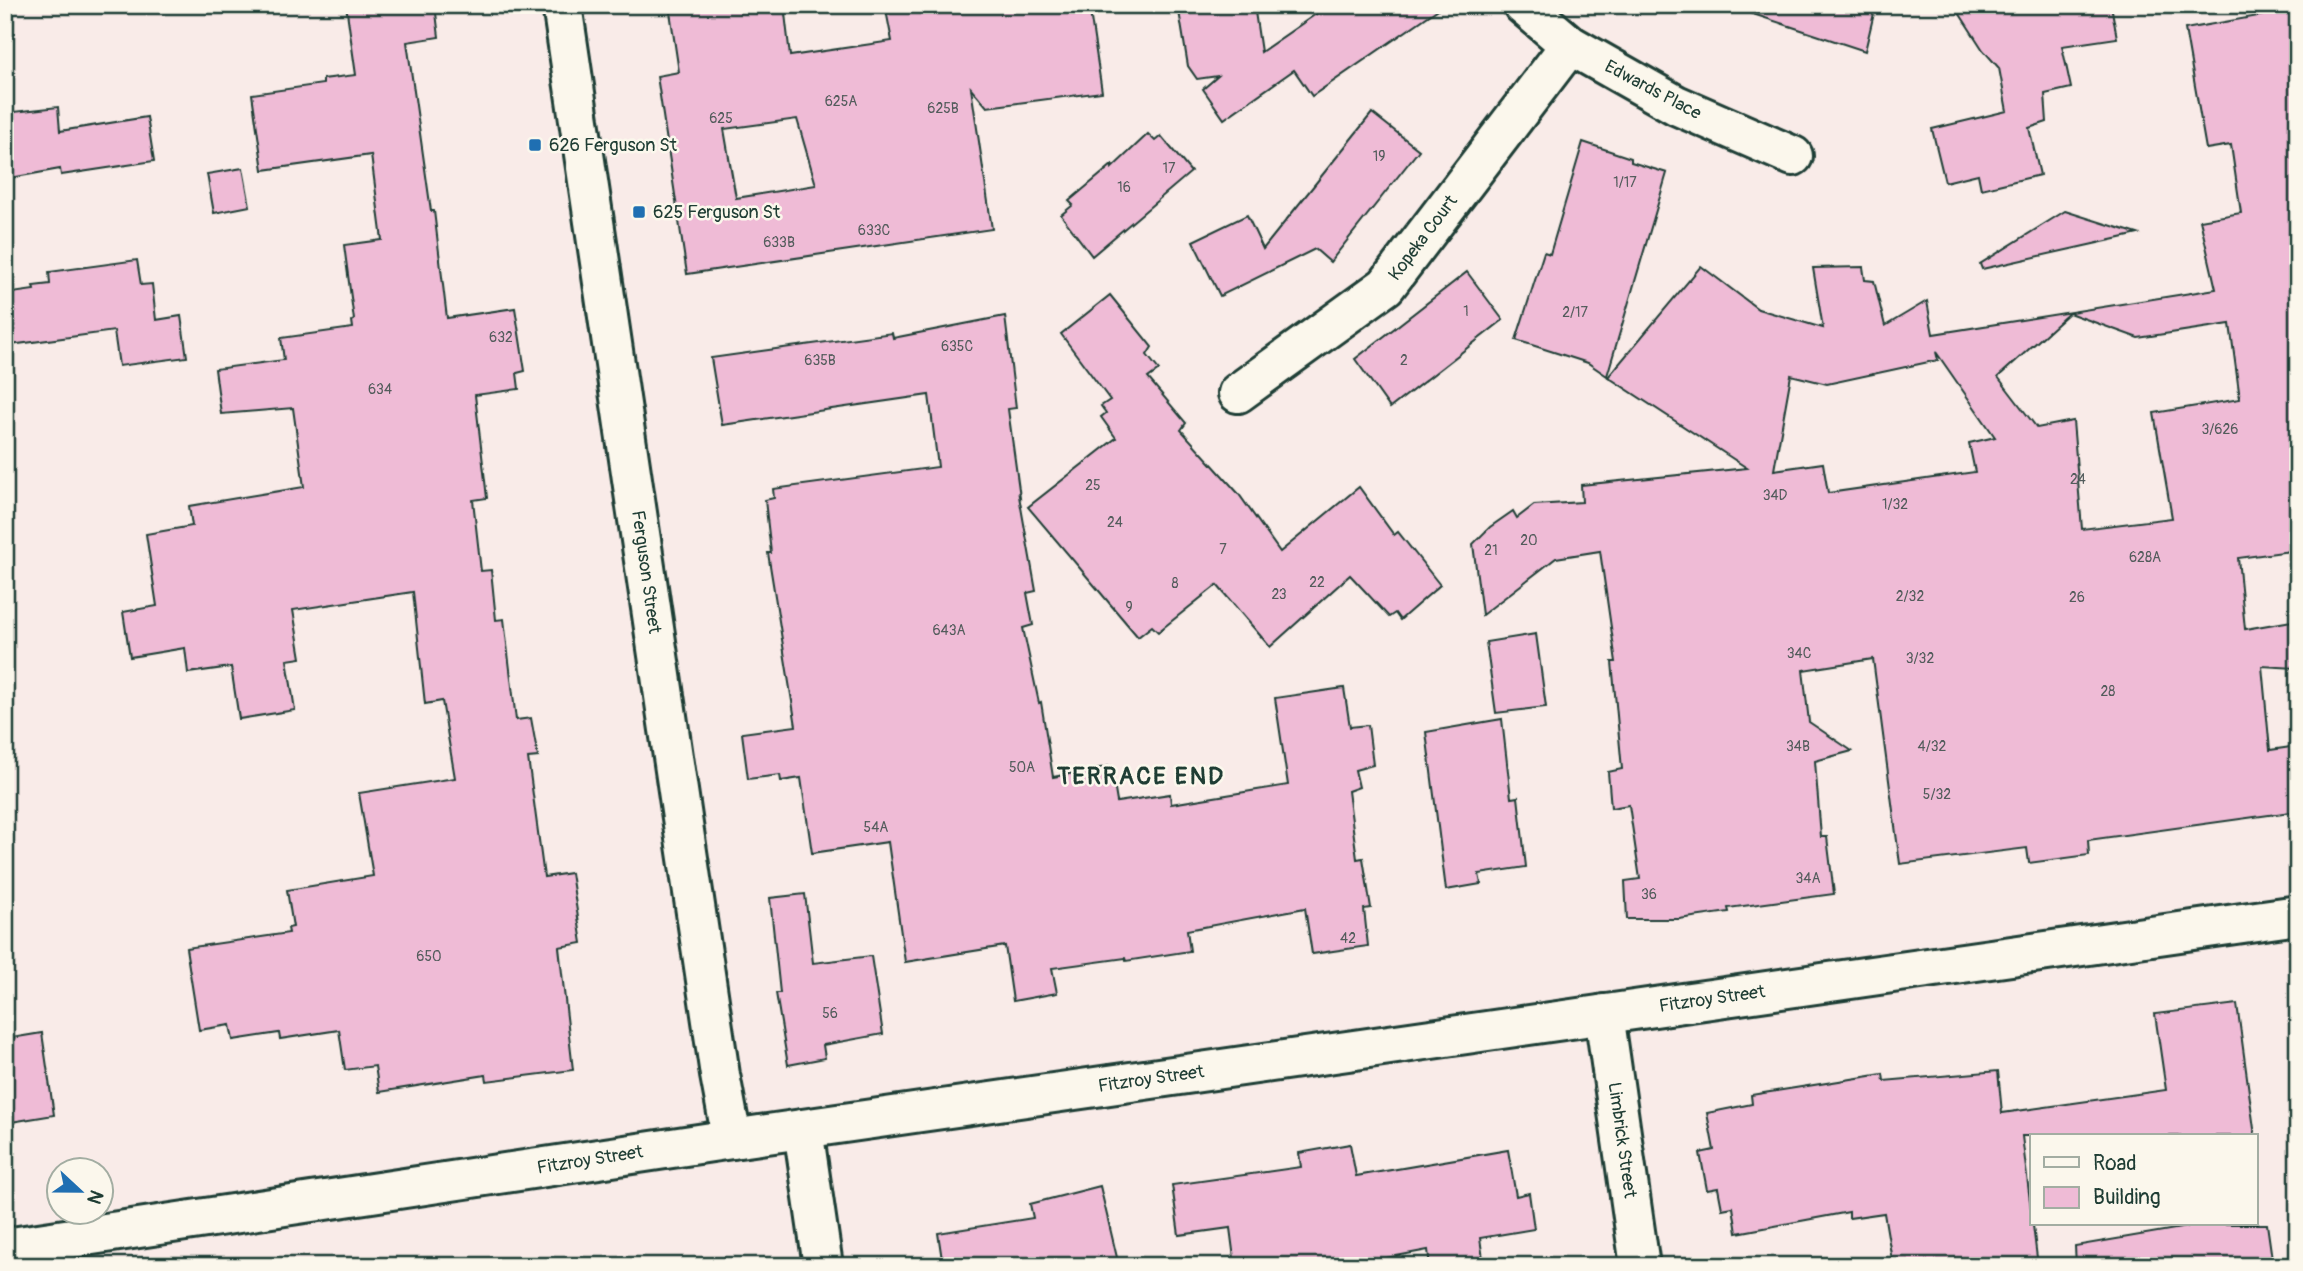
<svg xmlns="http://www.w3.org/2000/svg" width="2303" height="1271" font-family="Pangolin,sans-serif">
	<rect width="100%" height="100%" fill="#f9ebe8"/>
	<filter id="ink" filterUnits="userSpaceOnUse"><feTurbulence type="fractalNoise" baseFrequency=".0143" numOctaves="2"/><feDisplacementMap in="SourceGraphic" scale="14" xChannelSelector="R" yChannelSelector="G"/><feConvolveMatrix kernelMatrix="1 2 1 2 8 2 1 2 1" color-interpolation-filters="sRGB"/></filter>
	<g filter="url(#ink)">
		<g fill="#efbbd6" stroke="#1f3d34" stroke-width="2" fill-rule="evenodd">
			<polygon points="346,5 435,5 439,37 407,42 431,211 434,211 447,318 515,308 525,371 517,373 519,389 475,395 487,498 473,500 481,571 491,570 496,620 504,619 516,720 531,718 538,757 528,758 544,877 571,873 582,943 559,947 573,1070 487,1081 486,1075 379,1092 375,1066 345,1070 339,1030 280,1039 279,1033 233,1040 230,1025 199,1030 186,948 289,933 288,928 293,927 287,890 373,876 359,793 455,778 442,701 425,704 413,592 293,610 301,658 287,660 295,710 239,719 231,667 188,673 185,648 130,657 123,612 157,606 146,534 192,526 189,506 304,487 293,408 221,414 215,369 284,360 281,338 353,328 352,321 354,320 344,245 382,240 371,155 263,170 252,94 323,84 323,79 356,75"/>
			<path d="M669 5H784L790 56 892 41 885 5H1089L1102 92 987 107 971 88 992 229 687 274 657 76 679 72ZM797 119 816 185 736 198 724 129Z"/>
			<polygon points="1178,5 1254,5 1261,52 1329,5 1444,5 1312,96 1294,70 1224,119 1203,89 1218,76 1197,79 1188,66"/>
			<polygon points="1749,5 1876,5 1865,51 1747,12"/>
			<polygon points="1954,5 2111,5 2117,38 2062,46 2071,88 2045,94 2047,122 2029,128 2040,175 1981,189 1978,174 1945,182 1932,129 2007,111 1999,68 1983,50"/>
			<path d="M2298 9V550L2238 558 2245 629 2298 620V668L2262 666 2270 750 2298 746V811L2088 840 2089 855 2029 863 2027 848 1900 864 1873 659 1803 670 1809 722 1852 751 1815 761 1821 837H1827L1834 894 1728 908 1729 912 1679 919H1627L1625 881 1640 879 1629 805 1611 808 1608 772 1622 769 1612 662H1616L1600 551 1556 558 1482 615 1473 544 1490 527 1513 511 1517 518 1534 505 1582 502 1581 485 1747 468 1608 377 1701 266 1758 309 1823 328 1813 268 1863 267 1865 280 1874 281 1885 326 1927 301 1933 334 2216 289 2200 220 2241 213 2231 145 2206 149 2185 29ZM2069 313 2138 338 2230 324 2240 399 2154 413 2172 518 2082 529 2073 421 2037 428 1998 377ZM1936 352 1995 437 1969 443 1975 472 1828 493 1823 463 1774 470 1791 375 1827 384 1938 360Z"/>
			<polygon points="58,107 60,131 147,117 154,161 61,175 60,169 5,179 5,113"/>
			<polygon points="1372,113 1419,150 1330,262 1315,249 1220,296 1193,241 1247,215 1263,249"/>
			<polygon points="1148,134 1155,141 1161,136 1191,172 1092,256 1061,215 1073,205 1069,201 1112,165 1112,168"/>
			<polygon points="1583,142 1631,158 1631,162 1667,173 1607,376 1588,363 1516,340 1544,252 1550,254"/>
			<polygon points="243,168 250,206 214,213 207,174"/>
			<polygon points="2065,211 2138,234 1982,269 1980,264"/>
			<polygon points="137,260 141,285 152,284 156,320 181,316 187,357 119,366 114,331 10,345 5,294 34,290 33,286 50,284 49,272"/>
			<polygon points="1467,272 1503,320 1390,408 1355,359"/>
			<polygon points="1110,295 1152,347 1147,355 1159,370 1148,378 1186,423 1181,430 1238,493 1280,552 1359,487 1394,535 1398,532 1440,585 1400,620 1395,613 1389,617 1350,575 1270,647 1217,585 1158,632 1152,626 1138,637 1028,507 1116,438 1101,417 1106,413 1101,406 1110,400 1061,334"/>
			<polygon points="1005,316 1016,408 1008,409 1020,497 1019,496 1036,591 1027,593 1033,625 1023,628 1039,703 1041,702 1053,777 1111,766 1117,802 1170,794 1171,804 1288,785 1275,698 1344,688 1350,727 1368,725 1373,765 1355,770 1359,787 1348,791 1357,859 1363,858 1371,908 1364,909 1368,946 1312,954 1305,908 1187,930 1190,951 1126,961 1125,958 1052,968 1057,993 1013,1001 1005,946 905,962 888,842 812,853 801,778 781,781 780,775 748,779 742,733 796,726 768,553 771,553 765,500 774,498 773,489 938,467 929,395 722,425 711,358 892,333 893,338"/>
			<polygon points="1536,634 1546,707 1496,713 1486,642"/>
			<polygon points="1502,719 1511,798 1518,797 1526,867 1479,874 1481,884 1446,890 1426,732"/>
			<polygon points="805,894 813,963 871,956 883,1034 823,1045 825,1058 788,1065 776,993 780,993 770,898"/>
			<polygon points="2237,1004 2255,1136 2022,1136 2038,1266 1893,1266 1884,1213 1849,1218 1849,1212 1737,1233 1733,1207 1722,1209 1718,1188 1707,1190 1700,1153 1714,1150 1707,1113 1752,1104 1751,1095 1883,1074 1884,1081 1998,1071 2002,1113 2166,1090 2155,1014"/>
			<polygon points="42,1033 54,1115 5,1123 5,1039"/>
			<polygon points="1350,1144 1356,1176 1508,1150 1516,1196 1529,1193 1534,1229 1480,1238 1484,1266 1430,1266 1428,1250 1344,1266 1235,1266 1230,1228 1179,1235 1172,1185 1301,1167 1299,1153"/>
			<polygon points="1100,1186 1119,1266 943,1266 938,1233 1033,1218 1030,1204"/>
			<polygon points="2186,1224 2267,1224 2273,1266 2076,1266 2075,1246 2187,1227"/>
		</g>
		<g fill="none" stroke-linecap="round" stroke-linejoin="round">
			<g stroke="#1f3d34" stroke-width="44">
				<g id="minor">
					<polyline points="562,5 720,1075 732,1139"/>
					<polyline points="1523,5 1570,45 1676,105 1793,156"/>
					<polyline points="1238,393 1386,286 1570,45"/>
					<polyline points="1604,1014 1640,1266"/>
					<polyline points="803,1129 823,1266"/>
					<polyline points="5,1248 732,1139 2298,915"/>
				</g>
			</g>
			<use href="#minor" stroke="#fbf7ec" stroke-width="38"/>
		</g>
	</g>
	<g fill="#1f6fb2" stroke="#fbf7ec" stroke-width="2.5">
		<rect x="528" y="138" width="14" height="14" rx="3.5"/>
		<rect x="632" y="205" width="14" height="14" rx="3.5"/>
	</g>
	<g text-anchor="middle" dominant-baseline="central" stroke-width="5" stroke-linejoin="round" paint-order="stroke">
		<g font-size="14" fill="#535c5c">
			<text x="841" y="101">625A</text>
			<text x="943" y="108">625B</text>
			<text x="721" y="118">625</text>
			<text x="1379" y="156">19</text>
			<text x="1169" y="168">17</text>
			<text x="1625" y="182">1/17</text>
			<text x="1124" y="187">16</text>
			<text x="874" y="230">633C</text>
			<text x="779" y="242">633B</text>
			<text x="1466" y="311">1</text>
			<text x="1575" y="312">2/17</text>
			<text x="501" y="337">632</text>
			<text x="957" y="346">635C</text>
			<text x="820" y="360">635B</text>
			<text x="1404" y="360">2</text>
			<text x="380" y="389">634</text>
			<text x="2220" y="429">3/626</text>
			<text x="2078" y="479">24</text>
			<text x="1093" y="485">25</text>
			<text x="1775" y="495">34D</text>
			<text x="1895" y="504">1/32</text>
			<text x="1115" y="522">24</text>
			<text x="1529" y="540">20</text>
			<text x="1223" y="549">7</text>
			<text x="1491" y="550">21</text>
			<text x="2145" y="557">628A</text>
			<text x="1317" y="582">22</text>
			<text x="1175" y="583">8</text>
			<text x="1279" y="594">23</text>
			<text x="1910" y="596">2/32</text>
			<text x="2077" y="597">26</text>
			<text x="1129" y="607">9</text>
			<text x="949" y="630">643A</text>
			<text x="1799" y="653">34C</text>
			<text x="1920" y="658">3/32</text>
			<text x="2108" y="691">28</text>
			<text x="1798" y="746">34B</text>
			<text x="1932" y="746">4/32</text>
			<text x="1022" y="767">50A</text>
			<text x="1937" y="794">5/32</text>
			<text x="876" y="827">54A</text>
			<text x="1808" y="878">34A</text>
			<text x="1649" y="894">36</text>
			<text x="1348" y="938">42</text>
			<text x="429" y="956">650</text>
			<text x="830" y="1013">56</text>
		</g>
		<g font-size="18" fill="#1f3d34" stroke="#fbf7ec">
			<text transform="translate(1653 90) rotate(28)">Edwards Place</text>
			<text transform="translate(1423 238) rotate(-53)">Kopeka Court</text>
			<text transform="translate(646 572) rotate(82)">Ferguson Street</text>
			<text transform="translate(1712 999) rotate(-8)">Fitzroy Street</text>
			<text transform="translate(1151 1079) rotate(-8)">Fitzroy Street</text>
			<text transform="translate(1622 1140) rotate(82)">Limbrick Street</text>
			<text transform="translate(590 1160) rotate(-9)">Fitzroy Street</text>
		</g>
		<g font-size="18" fill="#1f3d34" stroke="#fbf7ec" text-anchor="start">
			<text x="549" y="145">626 Ferguson St</text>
			<text x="653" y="212">625 Ferguson St</text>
		</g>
		<g font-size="24" font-weight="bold" letter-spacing="2" fill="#1f3d34" stroke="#fbf7ec">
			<text x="1141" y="776">TERRACE END</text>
		</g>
	</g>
	<rect width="2303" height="1271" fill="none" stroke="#fbf7ec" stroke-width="28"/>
	<rect x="14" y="14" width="2275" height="1243" fill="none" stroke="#1f3d34" stroke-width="2.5" filter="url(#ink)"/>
	<rect x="2030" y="1134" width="228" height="91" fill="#fbf7ec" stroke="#a3ada2" stroke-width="2"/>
	<rect x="2044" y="1157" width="35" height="10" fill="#fbf7ec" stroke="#a3ada2" stroke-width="2"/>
	<text x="2093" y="1170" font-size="21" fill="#1f3d34">Road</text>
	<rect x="2044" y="1187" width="35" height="21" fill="#efbbd6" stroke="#a3ada2" stroke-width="2"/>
	<text x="2093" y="1204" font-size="21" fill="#1f3d34">Building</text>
	<g transform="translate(80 1191) rotate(112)"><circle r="33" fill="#fbf7ec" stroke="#a3ada2" stroke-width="2"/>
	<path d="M0-5L12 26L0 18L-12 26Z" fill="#1f6fb2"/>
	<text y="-10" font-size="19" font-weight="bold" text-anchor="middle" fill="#1f3d34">N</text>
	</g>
</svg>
